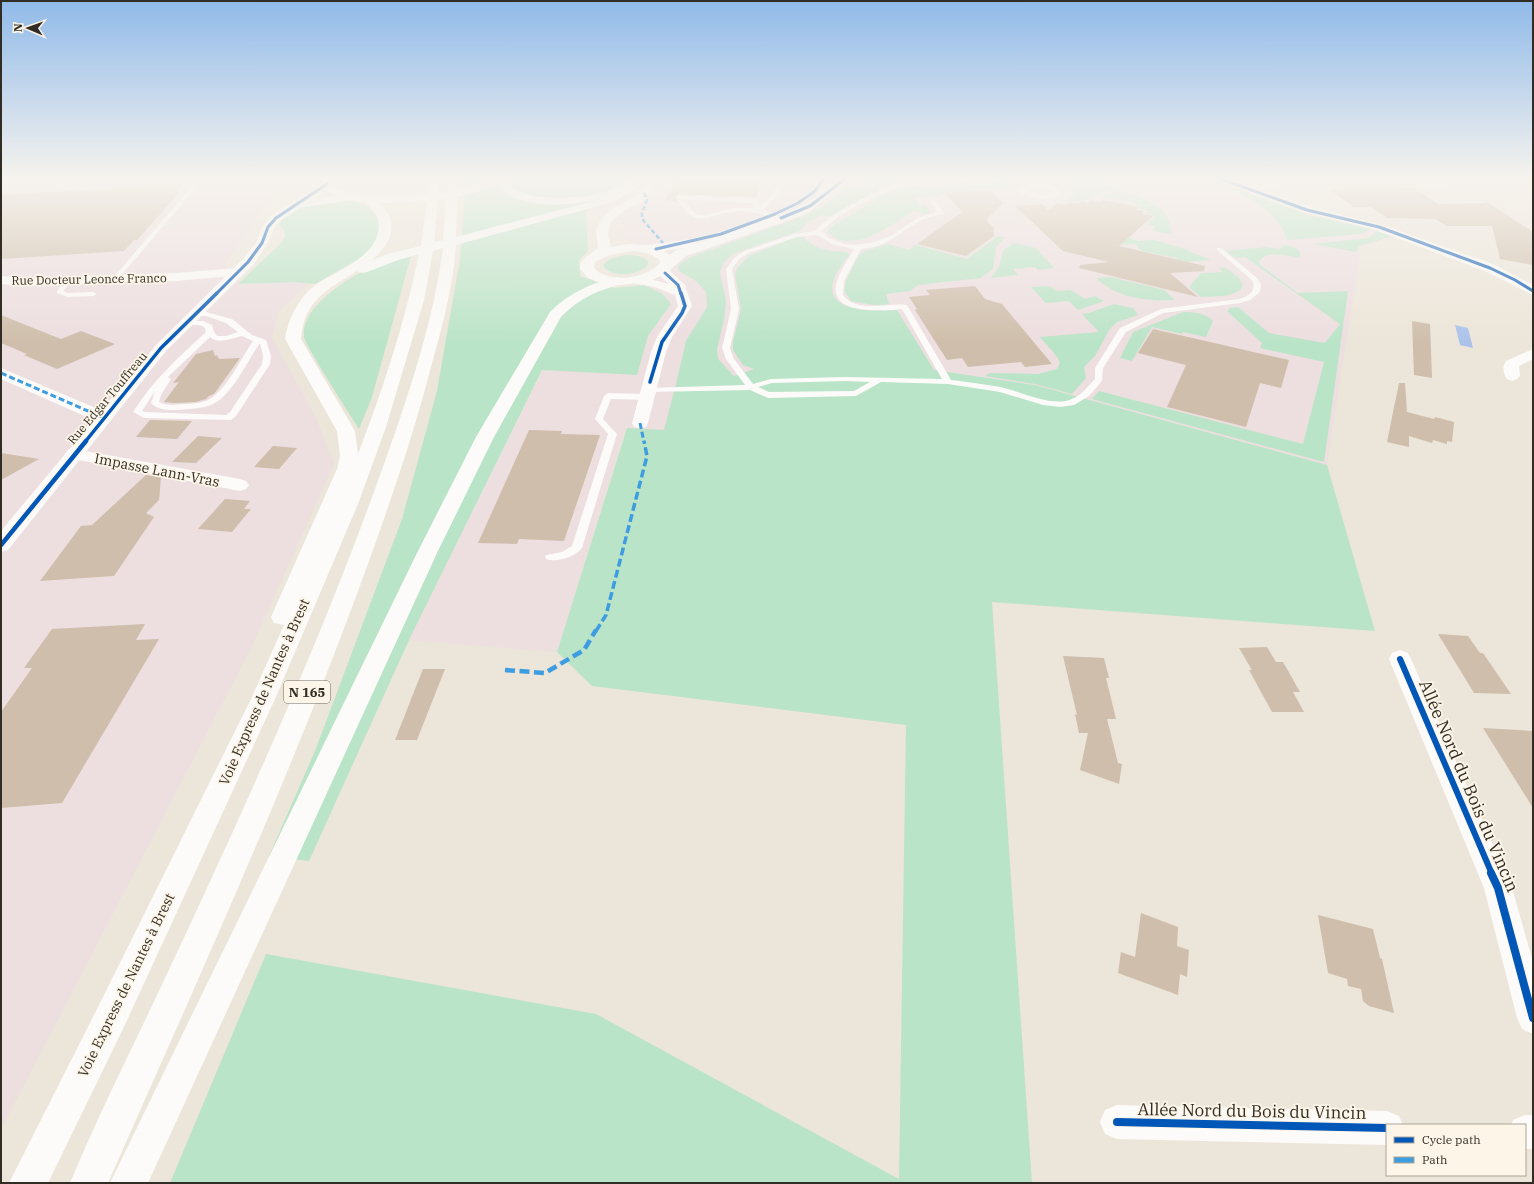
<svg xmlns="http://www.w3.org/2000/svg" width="1534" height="1184" font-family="'IBM Plex Serif',serif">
	<rect width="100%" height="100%" fill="#ece5d9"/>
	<g fill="#eddee0">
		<polygon points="1,178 283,178 225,265 242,282 310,282 278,312 272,338 316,418 334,464 250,650 1,1129"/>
		<polygon points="646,178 1209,178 1309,214 1379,230 1396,236 1361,247 1327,465 1035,385 934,370 755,369 737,376 706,381 664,430 626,428 557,652 409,640 543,370 637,375 648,336 671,304 663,294 644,285 672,269 676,262 623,238 617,229 622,220 586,211 610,203 639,187"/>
	</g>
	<g fill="#bae4c7">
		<path d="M464 178H646C633 196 608 204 586 211L588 251 579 260 580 276 614 288 644 285 663 294 671 304 648 336 637 375 542 370 409 640 309 861 269 856 315 751 402 519 437 391 460 259 464 206Z"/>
		<path d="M871 178H925L927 181 887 185 830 217 821 215 808 222 799 231 733 254 723 263 720 273 726 301 724 319 717 349 718 359 734 376 754 369 743 365 733 350V342L741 309 735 274 737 268 749 256 795 237H803C815 250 830 251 847 252L849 255C844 262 837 271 834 279 821 314 878 311 897 310L934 370 1035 385 1327 465 1375 631 992 602 1032 1183H170L266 954 596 1014 899 1179 906 725 592 686 557 652 627 428 664 430 677 380 686 341 707 307 706 292 696 281 679 271 678 267 681 263 691 257 803 216 822 207 837 196 847 186Z"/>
		<path d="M1036 178H1102L1114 189 1095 194 1090 199 1067 201 1073 196 1074 191C1065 180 1049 180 1036 178Z"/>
		<path d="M1201 178H1207L1308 215 1372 229 1360 234 1287 240C1276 204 1233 189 1201 178Z"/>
		<path d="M1008 180 1013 183 1009 188 948 191 937 197 915 198 920 206 926 205 930 212 924 214 913 211C892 224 852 257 828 232V229L893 189Z"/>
		<path d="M1119 191C1142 198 1172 204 1171 234L1154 231 1155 226 1147 225 1156 216 1146 214 1148 211 1139 208 1141 206 1134 204 1135 202 1114 198 1112 200 1102 198 1106 194Z"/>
		<path d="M344 201 356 202 366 205 375 214 379 223V234L372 248 364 256 315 284 294 282 238 284 282 242 286 235 283 229 279 225C287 205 326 203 344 201Z"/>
		<polygon points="1377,231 1393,236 1359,246 1357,252 1312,244 1369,238"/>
		<path d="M998 236 1005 237 996 247 993 269 981 278 918 285 910 291 886 294 889 304C877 307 863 303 851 301L844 290 846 281 858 257 863 252 888 244 909 250 916 245 967 259Z"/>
		<polygon points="1111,238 1130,238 1138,241 1154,240 1182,248 1211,260 1187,262 1177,260 1177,258 1142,251 1135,244 1119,245"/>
		<polygon points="1013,243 1036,248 1054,268 1038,270 1035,267 1013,269 1018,275 991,278 999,267 1003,251"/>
		<path d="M1283 245C1290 246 1299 247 1301 255L1299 258C1286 256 1267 249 1259 262L1260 265 1298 293 1348 291 1324 462 1092 399 1099 391 1303 444 1324 362 1260 348 1262 343 1227 311 1230 308 1238 307 1269 333 1325 343 1340 324 1245 257 1235 258 1226 251 1265 247 1280 249Z"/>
		<path d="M624 255C633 255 641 255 648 261V265C640 275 610 279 603 265L610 259Z"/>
		<path d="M411 256 372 397 359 429C345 407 331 385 317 362 314 355 308 348 305 340 296 310 349 276 373 267 385 263 399 260 411 256Z"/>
		<path d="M1225 267 1239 278 1243 286C1236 298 1214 296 1201 297L1189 287 1201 273 1223 272 1219 268Z"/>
		<path d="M1110 277 1164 290 1175 300C1146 301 1118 299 1096 278Z"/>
		<polygon points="1050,286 1056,291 1071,290 1085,299 1095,296 1104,301 1078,310 1069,301 1046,303 1031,287"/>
		<path d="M1114 304 1133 308 1138 315 1117 322 1109 330 1095 356 1084 367 1086 378 1072 394 1035 384 985 376 990 373 1038 374 1057 369 1060 362C1055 352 1047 346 1040 337L1099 332 1082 314 1089 313Z"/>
		<path d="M1183 312C1194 312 1206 313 1213 321L1206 337 1183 332 1182 334 1152 327 1132 361 1120 358 1133 332Z"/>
	</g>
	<polygon fill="#acc2eb" points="1455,325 1468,328 1473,348 1460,345"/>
	<g fill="#cfbeab">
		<polygon points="679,178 764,178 756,197 679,194 675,197 677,201 665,200"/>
		<polygon points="184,184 176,192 180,192 137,240 134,240 124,251 1,259 1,195"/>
		<polygon points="1343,186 1414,188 1438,204 1486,203 1486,201 1533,232 1533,265 1500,259 1492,226 1446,226 1435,219 1387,218 1371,207 1354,207 1329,189 1348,189"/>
		<polygon points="990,190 1003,203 986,220 994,228 994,236 966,256 917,244 962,212 945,193"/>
		<polygon points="1091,200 1100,202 1103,200 1138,207 1135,210 1144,211 1142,214 1153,216 1119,246 1205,266 1204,271 1170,273 1198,297 1079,268 1080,265 1109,262 1063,251 1015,206 1042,204 1048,210 1057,203 1066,205 1069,202 1078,204 1082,201 1088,203"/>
		<polygon points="975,286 985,299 1002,304 1052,364 1025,367 1021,362 968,367 962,358 947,360 915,310 917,309 909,297 930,295 926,290"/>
		<polygon points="1,315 61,339 81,331 115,344 57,369 24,355 27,354 1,343"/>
		<polygon points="1412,321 1430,324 1432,378 1414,375"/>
		<polygon points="1153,329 1289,360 1281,388 1260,383 1246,427 1167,407 1186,365 1138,353"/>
		<polygon points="213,350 215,356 217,355 219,359 240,358 214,394 209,396 206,399 196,402 175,403 164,402 179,382 173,383 196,354"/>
		<polygon points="1399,383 1405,383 1407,412 1434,419 1435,417 1454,422 1452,442 1447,441 1447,444 1433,440 1432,443 1409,436 1409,447 1387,442"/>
		<polygon points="150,420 192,421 177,439 136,437"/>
		<polygon points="529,430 562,431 561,434 600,435 564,541 519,539 517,544 478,543"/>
		<polygon points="198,436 222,438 196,463 172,462"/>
		<polygon points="273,446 297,448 279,469 254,467"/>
		<polygon points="1,453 39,459 1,480"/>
		<polygon points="146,475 161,477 159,500 146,513 154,517 114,576 40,581 81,526 92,525"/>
		<polygon points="225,499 250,501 244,509 251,509 232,532 198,529"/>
		<polygon points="145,624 136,640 159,639 62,803 1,808 1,712 32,668 24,668 52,629"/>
		<polygon points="1438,634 1468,636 1480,653 1483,653 1511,694 1474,693"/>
		<polygon points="1267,647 1276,662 1283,662 1300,692 1293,692 1304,712 1272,712 1249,670 1252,670 1239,648"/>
		<polygon points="1063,656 1104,658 1109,678 1106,678 1116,719 1107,719 1118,763 1122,764 1119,784 1080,770 1088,733 1079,733 1075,714 1077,715"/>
		<polygon points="423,669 445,669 417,740 395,740"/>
		<polygon points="1483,728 1533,731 1533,808"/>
		<polygon points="1141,913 1178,927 1177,946 1189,950 1187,977 1180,974 1178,995 1118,973 1121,952 1135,957"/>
		<polygon points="1318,915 1373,929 1380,958 1382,959 1394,1013 1369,1006 1363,1001 1361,989 1348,986 1347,979 1328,973"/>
	</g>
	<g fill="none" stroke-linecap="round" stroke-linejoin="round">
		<g fill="#fcfbf9" fill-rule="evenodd">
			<polygon points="187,178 195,178 197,187 117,280 113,280 113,278 192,186 191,180"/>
			<path d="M777 178H781L784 181C780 194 773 201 763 210L774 214 775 215 772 217C758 213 746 210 732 212 701 216 697 230 676 197L679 195 755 199 757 200 760 206 773 194 778 181ZM683 199 753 203 755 208H732L706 215H699L692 211Z"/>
			<path d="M992 178H1015L1012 180 902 187C879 193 838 213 822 231L829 238 844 244 853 245 871 243 891 236 918 218 937 212 930 201 935 200 944 213 943 214C936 216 929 217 922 220 898 232 891 246 861 249L844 281 843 295C858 314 886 302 907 305L951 380C967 382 984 384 1000 387 1020 391 1053 408 1072 399 1082 395 1088 386 1095 379V368L1120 328 1161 309 1239 299C1249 296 1256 292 1253 281L1217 250V248H1221L1258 279 1261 285 1260 292 1250 300 1240 303 1163 313 1126 332 1103 368 1102 381 1089 396 1074 405 1060 407 1043 405 1000 392 948 384 881 382 856 396 768 398 750 390 648 392 644 390 648 388 745 385 726 359 722 348 731 309 726 269 735 257 745 251 794 234 816 231C828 213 880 189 902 183ZM818 235 832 244 854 249C848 260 839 272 836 285 830 315 884 311 902 309L942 379 845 377 771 379 753 384 734 359 730 348 739 309 732 269 739 259 749 253 797 237ZM845 381 870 382 854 391 769 392 758 387 772 383Z"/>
			<path d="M1029 183C1039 182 1057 182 1060 194 1048 202 1031 199 1019 192V188ZM1040 186 1049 189 1054 193 1039 195 1024 190 1030 187Z"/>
			<polygon points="70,278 73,280 63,291 68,293 93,292 97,294 93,296 67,297 57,293 57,291 68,279"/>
			<path d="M192 312H206L232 319 252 335 266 340 271 356 270 364 236 416 231 420 144 418 133 412C153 380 179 357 206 332L205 328C199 323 191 326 183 325V321H203L212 325 214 332 217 336H226L238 332 226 323 206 316H192ZM242 336 253 341C241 358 227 390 208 400 201 403 192 404 184 404 176 405 167 406 159 402L161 395 171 379 168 377 210 337C218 345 233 338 242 336ZM260 343 263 356 262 364 230 412 226 415 145 412 142 411 155 391 151 403C157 410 168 410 177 410 189 409 202 409 213 404 233 394 247 361 260 343Z"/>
			<path d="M608 393 647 394 651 397 647 400 611 399 603 419 617 434 582 548C575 557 557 563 546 559L545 557 546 555 562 552 572 546 608 434 595 419 604 396Z"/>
		</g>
		<g fill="#fcfbf9" fill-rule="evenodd">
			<polygon points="1213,178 1227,178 1251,186 1278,178 1292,178 1291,180 1262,190 1311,207 1383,225 1495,265 1533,285 1533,295 1485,271 1375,230 1303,212 1214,180"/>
			<polygon points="1373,178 1418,178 1447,184 1448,186 1443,189 1410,182 1382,183"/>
			<polygon points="664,265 669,266 671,272 685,285 692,306 672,337 666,352 648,423 646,427 640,428 634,427 632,423 651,352 657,337 678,306 675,295 655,287 632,283 630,280 632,277 637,276 669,284 660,276 658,269 659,266"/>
			<polygon points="237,268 242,269 243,272 242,275 176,281 23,286 1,284 1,276 23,278 176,273"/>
			<path d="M1533 349V359L1519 366 1520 376 1517 379 1512 381 1507 379C1503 374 1502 366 1506 361Z"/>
			<polygon points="1,368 110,414 112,418 110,422 104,423 98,422 1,379"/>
			<polygon points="74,449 240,479 246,481 249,485 246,489 240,491 68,458 65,454 68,450"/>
			<polygon points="1400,650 1408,653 1411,659 1512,888 1533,962 1533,1034 1522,1029 1517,1018 1484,888 1389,659 1392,653"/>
			<polygon points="1117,1105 1387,1111 1399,1116 1403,1125 1387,1125 1387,1145 1117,1139 1105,1134 1100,1122 1105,1110"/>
			<polygon points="1525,1115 1533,1115 1533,1149 1525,1149 1525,1125 1511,1125 1513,1120"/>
		</g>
		<polygon fill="#fcfbf9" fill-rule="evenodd" points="327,181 333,184 316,198 357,194 361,195 363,197 361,199 357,200 302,207 280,221 274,228 268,243 253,265 166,351 8,550 1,552 1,531 156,345 243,259 256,243 262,227 272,215 323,182"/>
		<g fill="#fcfbf9" fill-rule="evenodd">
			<path d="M497 178H507C509 180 509 184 511 186 529 203 586 199 607 191 621 186 626 176 640 178 620 206 524 215 502 189 499 186 498 181 497 178Z"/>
			<path d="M650 178H660L642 202 625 210 611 222 608 235 611 247 629 244 648 245 691 239 695 240 697 243 795 209 813 199 825 188 841 178H853L833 192 821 203 803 215 686 256 666 273 648 282 620 285 595 281 587 277 580 269V264L586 257 598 248 596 230 602 218 617 206 634 197ZM683 248 676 250 670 255 664 251ZM634 251 647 253 659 259 660 263C646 279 609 284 594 268L595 262C607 255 620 252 634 251Z"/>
		</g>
		<path fill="#fcfbf9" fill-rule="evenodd" d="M320 178H330C332 180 333 184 335 186 352 202 433 195 456 190 472 186 489 176 505 178L504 180C489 189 471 194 454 197 426 203 351 209 327 191 324 188 321 181 320 178Z"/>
		<g fill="#fcfbf9" fill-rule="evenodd">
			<path d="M430 178H440L434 242 443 240 448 178H458L456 237 605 198 625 187 635 178H646L633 191 613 202 456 245C453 285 443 325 432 363 417 422 398 479 378 536 300 757 202 970 108 1183H70C99 1113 134 1045 166 976 238 823 308 669 367 511 397 429 432 334 443 248L433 251 424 300 386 427 358 504 275 699 123 1029 48 1183H9L99 1005 251 699 284 625 274 623 271 617 337 469 340 456 337 431 285 339C288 319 298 299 314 286 337 269 385 256 378 219 377 212 368 205 364 199L366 197H374C378 203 384 208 388 214 398 231 385 249 372 260L388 254 421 246ZM419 254C405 322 383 389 358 454L355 431 301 339C304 300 327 290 357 271L362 273 367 272 398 260Z"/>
			<path d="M617 277 622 278 624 281 622 284C598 290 578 299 561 317L494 437 437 553 148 1183H110L417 553 476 437 550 312C569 293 591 283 617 277Z"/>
		</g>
		<polyline stroke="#3e9de0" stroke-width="2.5" stroke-dasharray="4.5 2.5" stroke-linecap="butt" points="644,193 647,200 642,213 642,219 663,243"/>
		<g stroke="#3e9de0" stroke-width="3" stroke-dasharray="6 3" stroke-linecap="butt">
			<polyline points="1,373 104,418"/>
			<polyline points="640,423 644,442"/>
		</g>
		<polyline stroke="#3e9de0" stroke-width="3.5" stroke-dasharray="8 3.5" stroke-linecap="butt" points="596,631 606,615 647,456 644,441"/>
		<polyline stroke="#3e9de0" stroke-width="4.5" stroke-dasharray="10 4.5" stroke-linecap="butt" points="505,670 545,673 584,650 596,630"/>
		<g stroke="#fdf5e8" stroke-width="4.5">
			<g id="cycleway-far4">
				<polyline points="1218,178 1307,210 1379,227 1490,268 1515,280 1533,291"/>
				<polyline points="781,218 810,206 845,179"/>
				<polyline points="656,249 721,234 775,214 798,203 815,191 824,178"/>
				<polyline points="665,273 678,285 681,294"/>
				<polyline points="216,294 248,262 262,243 268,227 276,218 327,184"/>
			</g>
		</g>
		<g stroke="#fdf5e8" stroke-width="5.5">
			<g id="cycleway-far3">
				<polyline points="650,382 662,342 682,313 685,306 681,293"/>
				<polyline points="85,442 161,348 217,293"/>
			</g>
		</g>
		<g stroke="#fdf5e8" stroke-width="7">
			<polyline id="cycleway-far2" points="1,545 86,441"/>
		</g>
		<g stroke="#fdf5e8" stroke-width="8">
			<polyline id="cycleway-far1" points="1400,659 1492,874"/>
		</g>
		<g stroke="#fdf5e8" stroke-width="10">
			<g id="cycleway">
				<polyline points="1491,873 1498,888 1533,1018"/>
				<polyline points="1117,1122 1387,1128"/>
			</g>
		</g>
		<use href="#cycleway-far4" stroke="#0057b8" stroke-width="3"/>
		<use href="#cycleway-far3" stroke="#0057b8" stroke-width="3.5"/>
		<use href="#cycleway-far2" stroke="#0057b8" stroke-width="4.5"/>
		<use href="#cycleway-far1" stroke="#0057b8" stroke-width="6"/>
		<use href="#cycleway" stroke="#0057b8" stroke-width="8"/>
	</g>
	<linearGradient id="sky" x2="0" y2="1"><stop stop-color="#90bae9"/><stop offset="0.52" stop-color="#f6f3ee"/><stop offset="1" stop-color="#f6f3ee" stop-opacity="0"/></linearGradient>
	<rect width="1534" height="343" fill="url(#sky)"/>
	<g text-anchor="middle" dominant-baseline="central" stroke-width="3.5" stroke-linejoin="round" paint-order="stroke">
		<g font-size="12" fill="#322d24" stroke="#fdf5e8">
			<text transform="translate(89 279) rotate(-1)">Rue Docteur Leonce Franco</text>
			<text transform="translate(107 398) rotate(-50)">Rue Edgar Touffreau</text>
		</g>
		<rect fill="#fdf5e8" stroke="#6f695f" stroke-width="1" x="284" y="681" width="46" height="22" rx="3"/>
		<g font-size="13" font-weight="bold" fill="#322d24">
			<text x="307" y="692">N 165</text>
		</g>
		<g font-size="14" fill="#322d24" stroke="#fdf5e8">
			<text transform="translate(157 470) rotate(11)">Impasse Lann-Vras</text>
			<text transform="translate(264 692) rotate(-66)">Voie Express de Nantes à Brest</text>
			<text transform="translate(126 985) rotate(-64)">Voie Express de Nantes à Brest</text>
		</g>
		<g font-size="17" fill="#322d24" stroke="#fdf5e8">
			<text transform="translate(1469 786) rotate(67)">Allée Nord du Bois du Vincin</text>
			<text transform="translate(1252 1111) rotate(1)">Allée Nord du Bois du Vincin</text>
		</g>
	</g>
	<rect width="1534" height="1184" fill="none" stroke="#322d24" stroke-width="4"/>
	<rect x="1386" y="1124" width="140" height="52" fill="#fdf5e8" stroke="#aca59a"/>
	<rect x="1394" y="1137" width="20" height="6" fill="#0057b8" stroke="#aca59a"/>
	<text x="1422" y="1144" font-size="12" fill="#322d24">Cycle path</text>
	<rect x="1394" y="1157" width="20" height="6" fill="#3e9de0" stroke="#aca59a"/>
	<text x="1422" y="1164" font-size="12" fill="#322d24">Path</text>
	<g transform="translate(28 28) rotate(272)" stroke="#fdf5e8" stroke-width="3" paint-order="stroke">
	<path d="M0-3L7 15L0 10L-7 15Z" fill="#322d24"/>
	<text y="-6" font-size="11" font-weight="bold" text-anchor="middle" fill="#322d24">N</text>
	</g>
</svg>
